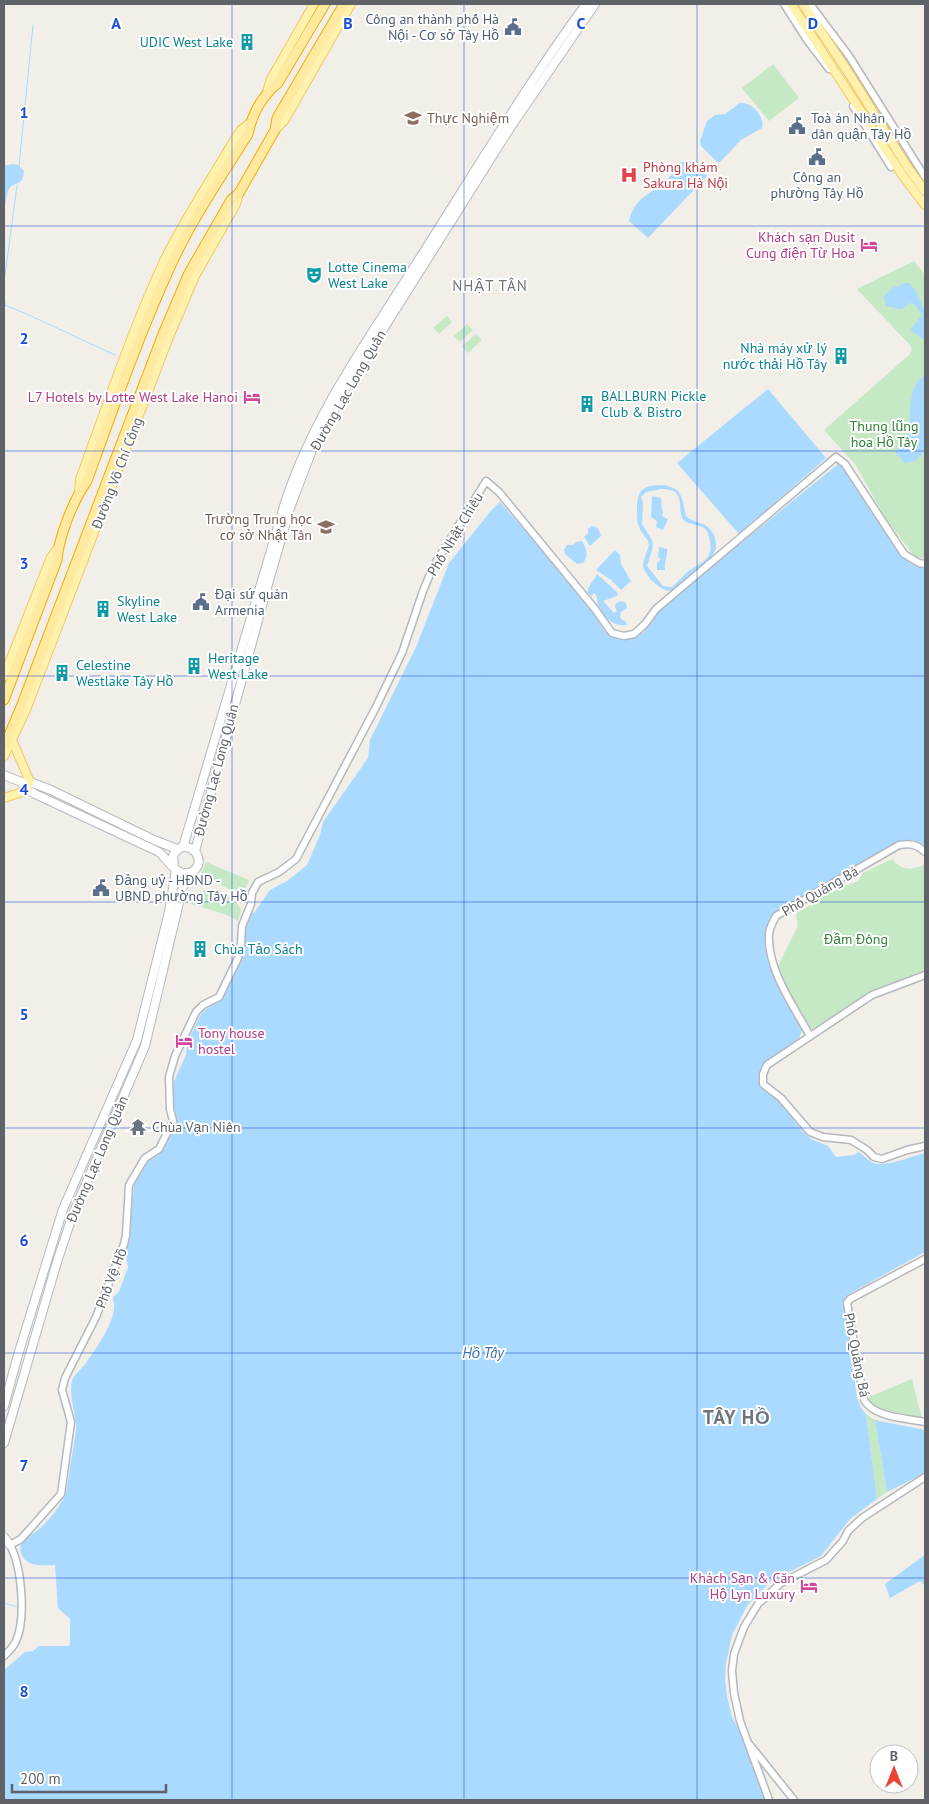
<svg xmlns="http://www.w3.org/2000/svg" width="929" height="1804" font-family="'PT Sans',sans-serif">
	<rect width="100%" height="100%" fill="#f1efe8"/>
	<g fill="#c5e8c5">
		<polygon points="773,64 799,98 769,121 742,88"/>
		<polygon points="914,261 925,275 925,558 915,557 886,519 855,464 824,430 909,355 912,350 910,345 857,289"/>
		<polygon points="447,316 452,322 439,334 433,328"/>
		<polygon points="467,324 473,330 460,342 454,336"/>
		<polygon points="476,334 482,340 468,353 462,346"/>
		<path d="M892 859C894 860 895 863 897 864 905 871 917 869 925 864V970L868 992 817 1029 809 1028 786 988 778 966 798 926 796 914 841 885H849L859 880 863 873Z"/>
		<polygon points="206,862 249,880 242,895 200,875"/>
		<polygon points="208,889 234,898 241,910 238,921 227,915 182,901"/>
		<polygon points="912,1379 922,1419 877,1408 869,1402 869,1397"/>
		<polygon points="866,1414 875,1420 887,1492 877,1499"/>
	</g>
	<g fill="#aadaff" fill-rule="evenodd">
		<path d="M740 103C752 102 765 116 762 128L741 140 720 162H717L701 146 700 141 707 121 715 115 725 114Z"/>
		<path d="M686 161C695 162 701 169 707 176L648 238 629 221C635 196 651 195 667 180 672 175 675 168 679 163Z"/>
		<path d="M13 164 18 165 24 171C22 188 16 180 9 189 7 191 6 204 4 209V166Z"/>
		<polygon points="904,283 909,283 915,290 923,307 925,307 925,342 923,339 910,330 922,315 914,304 910,303 902,309 897,309 897,308 886,306 884,296 894,287 898,286"/>
		<path d="M925 375V451L915 461 905 463 895 452C899 447 905 444 907 438 913 419 905 386 925 375Z"/>
		<polygon points="768,389 826,458 739,534 677,463"/>
		<path d="M838 464 842 465 845 469 904 558 911 564 925 568V846L913 840 901 841 777 911 771 918 767 926 769 961 802 1030 799 1039 762 1066 759 1080 767 1093 778 1100 804 1133 811 1139 828 1146 836 1157 854 1155 859 1152C863 1155 867 1159 871 1162 883 1169 911 1156 925 1153V1252L849 1294 844 1299 857 1398 861 1408 866 1414 877 1499 850 1519 821 1556 771 1581 747 1606 732 1635 726 1664 725 1680 727 1696 732 1717 743 1738 767 1800H4V1670L25 1652 33 1651 39 1646H68L70 1644V1619L58 1608 55 1565C43 1565 26 1568 21 1553 20 1550 20 1545 22 1542 25 1537 33 1534 38 1530 49 1521 60 1507 66 1493L76 1431C77 1415 68 1395 72 1381 74 1374 82 1369 86 1363 95 1351 116 1320 114 1305 114 1302 113 1300 113 1297L119 1292 128 1267 125 1248 129 1235 134 1185 148 1161 160 1154 175 1121 171 1088 186 1055 187 1043 200 1016 205 1010 220 1000 243 954 245 927 251 912 254 913 270 890 287 881 307 865 320 835 323 822 368 758 370 740 416 647 449 563 490 512 500 502 590 605 604 630 611 636 620 639 633 638 644 632 654 614Z"/>
		<path d="M664 485C684 489 682 500 686 516 692 523 703 521 710 529 727 551 705 565 689 577 683 581 678 588 670 591 660 591 643 574 643 564 644 557 648 551 649 544 647 537 641 533 639 527 637 522 637 516 637 510 637 489 643 485 664 485ZM661 489C688 489 676 508 683 519 687 525 698 524 704 528 708 531 708 534 709 538 716 561 699 562 686 573 681 578 677 583 672 587L663 586 647 566 653 547 652 540 642 524 643 503 641 497 646 492Z"/>
		<polygon points="652,496 661,498 662,509 663,512 662,516 668,519 663,530 656,527 657,521 651,517"/>
		<polygon points="592,526 598,528 601,536 590,546 584,537 588,533 588,529"/>
		<path d="M582 541C586 548 589 556 583 563L577 564 566 555 564 550 567 545H573L576 542Z"/>
		<path d="M659 547 667 549C668 556 664 562 665 570H657V563L661 559 658 557Z"/>
		<polygon points="615,550 620,555 621,564 631,581 621,590 611,580 596,570"/>
		<path d="M597 574 618 593 617 596 603 601 614 613 617 612 615 607 616 603 622 601 626 603 627 608 621 612 620 616 621 619 626 622 627 625C614 627 603 618 598 607 597 603 598 599 596 595L594 593 591 596 588 593C587 587 594 580 597 574Z"/>
		<polygon points="875,1420 925,1430 925,1473 887,1492"/>
		<polygon points="925,1555 925,1571 924,1573 925,1586 920,1581 890,1598 885,1584"/>
	</g>
	<g fill="none" stroke-linecap="round" stroke-linejoin="round">
		<g stroke="#aadaff" stroke-width="1">
			<polyline points="19,166 33,25"/>
			<polyline points="4,283 17,185"/>
			<polyline points="4,292 5,305 31,316 115,355"/>
			<polyline points="4,1603 18,1607"/>
		</g>
		<g stroke="#b5b8bc" stroke-width="9">
			<g id="tertiary">
				<polyline points="784,4 807,40 829,69"/>
				<polyline points="810,4 849,56 925,177"/>
				<polyline points="853,106 891,167"/>
				<polyline points="925,975 872,995 767,1065 763,1074 763,1084 781,1098 810,1132 823,1137 851,1140 867,1150 874,1157 882,1159 907,1150 925,1146"/>
				<path d="M810 1036C794 1007 767 969 769 935 769 928 773 922 776 916L899 845C910 843 916 844 925 852"/>
				<path d="M925 1259 850 1299 847 1303 864 1400C875 1418 906 1418 925 1422"/>
				<path d="M4 1656C9 1651 13 1648 16 1641 26 1619 22 1567 10 1545L21 1539 61 1494 71 1422 62 1390 65 1378 96 1317 124 1244 126 1235 129 1185 145 1158 159 1149 173 1121 170 1109 169 1077 175 1056 196 1012 203 1005 219 997 238 958 241 944 242 926 251 904 252 893 258 882 279 872 296 859 376 707 402 653 423 591 433 567 486 481 499 492 595 609 612 633 624 636 634 634 645 624 656 609 836 457 845 464 904 554 919 563 925 564"/>
				<polyline points="750,1745 794,1800"/>
				<polyline points="769,1800 740,1721 734,1693 732,1671 734,1654 744,1627 758,1604 781,1583 826,1560 843,1541 848,1531 862,1518 925,1477"/>
			</g>
		</g>
		<g stroke="#b6babf" stroke-width="10">
			<g id="secondary">
				<polyline points="4,775 21,782 30,782 51,790 154,840 177,849"/>
				<path d="M21 782 28 790 35 794 159 852C166 858 172 869 180 872 183 874 188 874 191 872 212 862 185 832 173 856L174 867"/>
				<path d="M183 847 285 503C313 415 369 339 418 261 473 175 525 87 586 4"/>
				<polyline points="195,851 268,584 291,505 312,450 346,388 510,128 595,4"/>
				<polyline points="4,1406 18,1355 63,1209 137,1040 169,912 176,870"/>
				<polyline points="4,1443 57,1262 73,1214 145,1046 186,873"/>
				<polyline points="4,1537 10,1545"/>
			</g>
		</g>
		<g stroke="#f2c960" stroke-width="10">
			<g id="primary">
				<polyline points="791,4 903,176 925,205"/>
				<polyline points="803,4 850,75 908,168 925,191"/>
				<polyline points="267,92 271,79 314,4"/>
				<polyline points="275,130 284,121 351,4"/>
				<path d="M79 493 80 479C107 406 131 332 164 261 184 220 210 181 233 142L241 130 251 122"/>
				<polyline points="4,676 51,557 58,548"/>
				<polyline points="12,740 30,782"/>
				<polyline points="4,756 26,710 169,337 195,276 236,204 239,193"/>
				<polyline points="4,798 28,790"/>
			</g>
		</g>
		<g stroke="#f9ab00" stroke-width="11">
			<g id="trunk">
				<path d="M4 700 57 560C59 536 73 501 87 481 113 409 139 335 171 265 192 219 221 177 248 134 252 115 262 96 278 83L325 4"/>
				<polyline points="4,747 21,707 163,334 189,273 231,200 239,193 275,130 277,118 344,4"/>
			</g>
		</g>
		<use href="#tertiary" stroke="#fff" stroke-width="6"/>
		<use href="#secondary" stroke="#fff" stroke-width="8"/>
		<use href="#primary" stroke="#fff2af" stroke-width="8"/>
		<use href="#trunk" stroke="#feeaa1" stroke-width="9"/>
	</g>
	<path fill="none" stroke="#1d4ed8" stroke-width="1" stroke-opacity="0.55" d="M232 4V1800M464 4V1800M697 4V1800M4 226H925M4 451H925M4 676H925M4 902H925M4 1128H925M4 1353H925M4 1578H925"/>
	<defs>
		<g id="civic-bare" transform="scale(1.35)"><path d="M-.6-6.5H3V-4.5H.6V-3L4-1V1h2V6H-6V1h2V-1L-.6-3ZM-1.2 2.5V6h2.4V2.5Z" fill="#5c6f8a" stroke="#fff" stroke-width="2.5" paint-order="stroke"/></g>
		<g id="building-bare" transform="scale(1.35)"><path d="M-4-6H4V6H1V3H-1V6H-4ZM-2.5-4.3h1.7v1.8h-1.7ZM.8-4.3h1.7v1.8H.8ZM-2.5-1h1.7V.8h-1.7ZM.8-1h1.7V.8H.8Z" fill="#0f9aa8" stroke="#fff" stroke-width="2.5" paint-order="stroke"/></g>
		<g id="school-bare" transform="scale(1.35)"><path d="M0-5L7-2L0 1L-7-2ZM-4 1L0 2.5L4 1V4Q0 6-4 4Z" fill="#8d6e63" stroke="#fff" stroke-width="2.5" paint-order="stroke"/></g>
		<g id="hospital-bare" transform="scale(1.35)"><path d="M-5-5h3v3.5h4V-5h3V5h-3V1.5h-4V5h-3Z" fill="#e0444e" stroke="#fff" stroke-width="2.5" paint-order="stroke"/></g>
		<g id="hotel-bare" transform="scale(1.35)"><path d="M-6-4.5h1.5V1H6V5H4.5V3h-9V5H-6ZM-4 0a1.8 1.8 0 1 1 3.6 0ZM.5 0V-2.5h3Q6-2.5 6 0Z" fill="#d1479c" stroke="#fff" stroke-width="2.5" paint-order="stroke"/></g>
		<g id="theatre-bare" transform="scale(1.35)"><path d="M-5-5.5Q0-4 5-5.5V0Q5 5 0 6Q-5 5-5 0ZM-3.3-2.5H-1v1.5H-3.3ZM1-2.5H3.3v1.5H1ZM-2.8 1Q0 5.5 2.8 1Z" fill="#0f9aa8" stroke="#fff" stroke-width="2.5" paint-order="stroke"/></g>
		<g id="temple-bare" transform="scale(1.35)"><path d="M0-6L5-2H3V0L6.5 2.5H4V6H1.5V3h-3V6H-4V2.5H-6.5L-3 0V-2H-5Z" fill="#6b7280" stroke="#fff" stroke-width="2.5" paint-order="stroke"/></g>
	</defs>
	<g fill-rule="evenodd">
		<use href="#civic-bare" x="513" y="27"/>
		<use href="#building-bare" x="247" y="42"/>
		<use href="#school-bare" x="413" y="118"/>
		<use href="#civic-bare" x="797" y="126"/>
		<use href="#civic-bare" x="817" y="157"/>
		<use href="#hospital-bare" x="629" y="175"/>
		<use href="#hotel-bare" x="869" y="245"/>
		<use href="#theatre-bare" x="314" y="275"/>
		<use href="#building-bare" x="841" y="356"/>
		<use href="#hotel-bare" x="252" y="397"/>
		<use href="#building-bare" x="587" y="404"/>
		<use href="#school-bare" x="326" y="527"/>
		<use href="#civic-bare" x="201" y="602"/>
		<use href="#building-bare" x="103" y="609"/>
		<use href="#building-bare" x="194" y="666"/>
		<use href="#building-bare" x="62" y="673"/>
		<use href="#civic-bare" x="101" y="888"/>
		<use href="#building-bare" x="200" y="949"/>
		<use href="#hotel-bare" x="184" y="1041"/>
		<use href="#temple-bare" x="138" y="1127"/>
		<use href="#hotel-bare" x="809" y="1586"/>
	</g>
	<g text-anchor="middle" dominant-baseline="central" stroke-width="4" stroke-linejoin="round" paint-order="stroke">
		<g font-size="14" fill="#4e5e75" stroke="#fff" text-anchor="start">
			<text x="499" y="19" text-anchor="end">Công an thành phố Hà<tspan x="499" dy="16">Nội - Cơ sở Tây Hồ</tspan></text>
			<text x="811" y="118">Toà án Nhân<tspan x="811" dy="16">dân quận Tây Hồ</tspan></text>
			<text x="817" y="177" text-anchor="middle">Công an<tspan x="817" dy="16">phường Tây Hồ</tspan></text>
			<text x="215" y="594">Đại sứ quán<tspan x="215" dy="16">Armenia</tspan></text>
			<text x="115" y="880">Đảng uỷ - HĐND -<tspan x="115" dy="16">UBND phường Tây Hồ</tspan></text>
		</g>
		<g font-size="14" fill="#0d838f" stroke="#fff" text-anchor="start">
			<text x="233" y="42" text-anchor="end">UDIC West Lake</text>
			<text x="328" y="267">Lotte Cinema<tspan x="328" dy="16">West Lake</tspan></text>
			<text x="827" y="348" text-anchor="end">Nhà máy xử lý<tspan x="827" dy="16">nước thải Hồ Tây</tspan></text>
			<text x="601" y="396">BALLBURN Pickle<tspan x="601" dy="16">Club &amp; Bistro</tspan></text>
			<text x="117" y="601">Skyline<tspan x="117" dy="16">West Lake</tspan></text>
			<text x="208" y="658">Heritage<tspan x="208" dy="16">West Lake</tspan></text>
			<text x="76" y="665">Celestine<tspan x="76" dy="16">Westlake Tây Hồ</tspan></text>
			<text x="214" y="949">Chùa Tảo Sách</text>
		</g>
		<g font-size="14" fill="#785e54" stroke="#fff" text-anchor="start">
			<text x="427" y="118">Thực Nghiệm</text>
			<text x="312" y="519" text-anchor="end">Trường Trung học<tspan x="312" dy="16">cơ sở Nhật Tân</tspan></text>
		</g>
		<g font-size="14" fill="#be3a42" stroke="#fff" text-anchor="start">
			<text x="643" y="167">Phòng khám<tspan x="643" dy="16">Sakura Hà Nội</tspan></text>
		</g>
		<g font-size="14" fill="#b23c85" stroke="#fff" text-anchor="end">
			<text x="855" y="237">Khách sạn Dusit<tspan x="855" dy="16">Cung điện Từ Hoa</tspan></text>
			<text x="238" y="397">L7 Hotels by Lotte West Lake Hanoi</text>
			<text x="198" y="1033" text-anchor="start">Tony house<tspan x="198" dy="16">hostel</tspan></text>
			<text x="795" y="1578">Khách Sạn &amp; Căn<tspan x="795" dy="16">Hộ Lyn Luxury</tspan></text>
		</g>
		<g font-size="14" fill="#5f6368" stroke="#fff">
			<text transform="translate(348 390) rotate(-60)">Đường Lạc Long Quân</text>
			<text transform="translate(117 473) rotate(-69)">Đường Võ Chí Công</text>
			<text transform="translate(455 534) rotate(-59)">Phố Nhật Chiêu</text>
			<text transform="translate(216 770) rotate(-75)">Đường Lạc Long Quân</text>
			<text transform="translate(820 891) rotate(-30)">Phố Quảng Bá</text>
			<text transform="translate(97 1159) rotate(-67)">Đường Lạc Long Quân</text>
			<text transform="translate(111 1278) rotate(-69)">Phố Vệ Hồ</text>
			<text transform="translate(857 1355) rotate(79)">Phố Quảng Bá</text>
		</g>
		<g font-size="14" fill="#348238" stroke="#fff">
			<text x="884" y="426">Thung lũng<tspan x="884" dy="16">hoa Hồ Tây</tspan></text>
			<text x="856" y="939">Đầm Đông</text>
		</g>
		<g font-size="14" fill="#5b616d" stroke="#fff" text-anchor="start">
			<text x="152" y="1127">Chùa Vạn Niên</text>
		</g>
		<g font-size="15" letter-spacing="1" fill="#70757a" stroke="#fff">
			<text x="490" y="285">NHẬT TÂN</text>
		</g>
		<g font-size="15" font-style="italic" fill="#4174aa" stroke="#fff">
			<text x="483" y="1352">Hồ Tây</text>
		</g>
		<g font-size="19" font-weight="bold" letter-spacing="1" fill="#70757a" stroke="#fff">
			<text x="737" y="1417">TÂY HỒ</text>
		</g>
	</g>
	<g font-size="16" text-anchor="middle" font-weight="bold" fill="#1d4ed8" stroke="#fff" stroke-width="4" stroke-linejoin="round" paint-order="stroke">
		<text x="116" y="29">A</text>
		<text x="348" y="29">B</text>
		<text x="581" y="29">C</text>
		<text x="813" y="29">D</text>
		<text x="24" y="118">1</text>
		<text x="24" y="344">2</text>
		<text x="24" y="569">3</text>
		<text x="24" y="795">4</text>
		<text x="24" y="1020">5</text>
		<text x="24" y="1246">6</text>
		<text x="24" y="1471">7</text>
		<text x="24" y="1697">8</text>
	</g>
	<rect width="929" height="1804" fill="none" stroke="#5f6368" stroke-width="10"/>
	<g transform="translate(894 1769)"><circle r="24" fill="#ffffff" stroke="#bfc1c3"/>
	<path d="M0-4L9 19L0 12L-9 19Z" fill="#ea4335"/>
	<text y="-8" font-size="14" font-weight="bold" text-anchor="middle" fill="#5f6368">B</text>
	</g>
	<path d="M12 1784v8h154v-8" fill="none" stroke="#5f6368" stroke-width="2.5"/>
	<text x="20" y="1784" font-size="15" fill="#5f6368" stroke="#ffffff" stroke-width="4" paint-order="stroke">200 m</text>
</svg>
